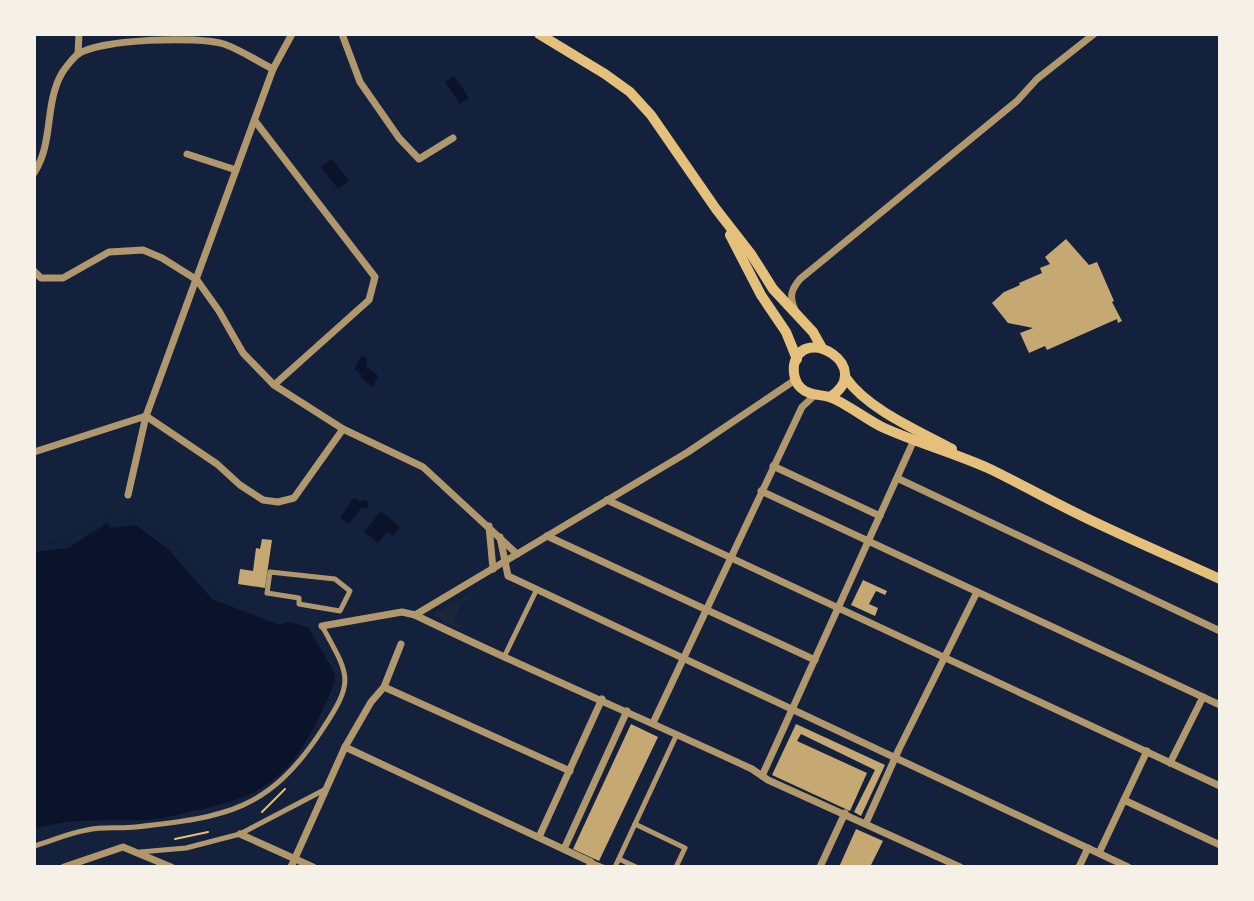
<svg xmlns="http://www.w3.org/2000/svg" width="1254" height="901" font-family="'Noto Sans',sans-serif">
	<rect width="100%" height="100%" fill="#14213d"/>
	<polygon fill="#1d2539" points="470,594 471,597 462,602 453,621 460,625 459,629 433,615"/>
	<g fill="#0b132b">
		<polygon points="454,76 469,98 460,104 445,82"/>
		<polygon points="332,159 349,181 338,189 321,167"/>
		<polygon points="361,356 367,358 366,366 378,376 373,387 361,378 362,375 354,369"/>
		<polygon points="354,498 360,501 367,500 369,505 367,508 361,508 349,524 340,518"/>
		<path d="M117 511 124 512 175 545 216 593 281 620 308 627 334 672 335 682C301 759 284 793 197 810 179 814 160 820 143 820 105 821 70 818 34 829V545L66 542 94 521 105 519Z"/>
		<polygon points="381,511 400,527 393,536 387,532 378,543 364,532"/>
	</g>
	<polygon fill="#14213d" points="117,511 124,512 175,545 216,593 290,622 279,625 212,599 169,550 136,525 110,528 107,523 68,548 34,552 34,545 66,542 94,521 105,519"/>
	<g fill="#c6a872">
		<polygon points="1066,239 1089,265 1097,262 1114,301 1112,302 1122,321 1118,323 1117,319 1047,350 1045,346 1029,353 1020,333 1033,328 1008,323 992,303 1004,292 1020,285 1019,283 1042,273 1040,268 1050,264 1045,257"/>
		<polygon points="262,539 272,540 265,588 238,584 240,569 253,571 256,548 260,549"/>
		<polygon points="863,580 887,591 885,595 876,591 869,604 878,608 875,616 851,605"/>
		<polygon points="631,724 658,737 599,861 573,849"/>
		<polygon points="796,724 885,765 861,816 854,812 875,770 801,734 797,741 867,773 850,811 772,775"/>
		<polygon points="856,829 883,841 870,867 839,867"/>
	</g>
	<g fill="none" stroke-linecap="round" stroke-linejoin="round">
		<g stroke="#e5c07b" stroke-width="2">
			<polyline points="262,812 285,789"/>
			<polyline points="175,839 208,832"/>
		</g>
		<g stroke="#b1986c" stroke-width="5">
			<polygon points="270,572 335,579 350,591 340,611 299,604 299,598 267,593"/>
			<polyline points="504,657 537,589"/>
			<polyline points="635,824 677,734"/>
			<path d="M34 846C51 841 69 833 87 830 103 826 119 829 136 827 226 817 269 811 322 730 355 680 350 677 322 626"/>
			<polyline points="140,852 186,848 240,834 324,790"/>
			<polyline points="619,859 636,867"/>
			<polyline points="591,862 603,867"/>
			<polyline points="615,867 635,824 685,848 676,867"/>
		</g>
		<g stroke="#b1986c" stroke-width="7">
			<polyline points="342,34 360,82 399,138 419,159 453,138"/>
			<polyline points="78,54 79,34"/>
			<polyline points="255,121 375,277 369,300 274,385"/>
			<polyline points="187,154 236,170"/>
			<path d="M34 173C54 143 44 104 62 73 65 68 73 58 78 54 100 39 198 36 224 44 241 50 257 61 273 69"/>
			<polyline points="34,271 41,278 63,278 109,252 143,250 162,258 197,280 219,311 243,353 274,385 343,429 423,467 517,554"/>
			<path d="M795 310C789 296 791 290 800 279L1017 101 1037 79 1094 34"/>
			<polyline points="34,452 146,416 217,464 240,485 263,500 278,502 294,498 343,429"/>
			<polyline points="773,466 880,516"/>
			<polyline points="897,478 1220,631"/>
			<polyline points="761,491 1220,705"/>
			<polyline points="128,495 146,416 273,69 292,34"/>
			<polyline points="607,500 1220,786"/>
			<polyline points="489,526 493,569"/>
			<polyline points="547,536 815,660"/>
			<polyline points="500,537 508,576 1128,867"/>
			<polyline points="415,615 688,452 795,380"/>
			<path d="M322 626 402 612 415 615C526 669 640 717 752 769L768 780 960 867"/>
			<polyline points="384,687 570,771"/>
			<polyline points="653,723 802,407 815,395"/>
			<polyline points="345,747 591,862 589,867"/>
			<polyline points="1170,763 1203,697"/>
			<polyline points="762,776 914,440"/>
			<polyline points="1124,800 1220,845"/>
			<polyline points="866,823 899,749 977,592"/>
			<polyline points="240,834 313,867"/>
			<polyline points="539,837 602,699"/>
			<polyline points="564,849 627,711"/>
			<polyline points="1099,853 1147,751"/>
			<polyline points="64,867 123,847 171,867"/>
			<polyline points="291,867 345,747 371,702 384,687 401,644"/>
			<polyline points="820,867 845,813"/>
			<polyline points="1079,867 1088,848"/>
		</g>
		<g stroke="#e5c07b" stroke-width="10">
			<polyline points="539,34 605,74 630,92 651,115 716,209 751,254 773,289 813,332 822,348"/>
			<polyline points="730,235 761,295 786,332 797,359"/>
			<path d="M846 378C867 409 919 431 952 449"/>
			<path d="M830 397C876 368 803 322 794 365 793 373 795 383 801 388 809 396 820 394 829 397 843 401 867 420 882 427 917 443 955 453 990 469 1021 484 1051 501 1082 516 1127 538 1174 558 1220 579"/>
		</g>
	</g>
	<rect width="1254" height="901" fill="none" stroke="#f6f1e7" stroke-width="72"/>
</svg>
